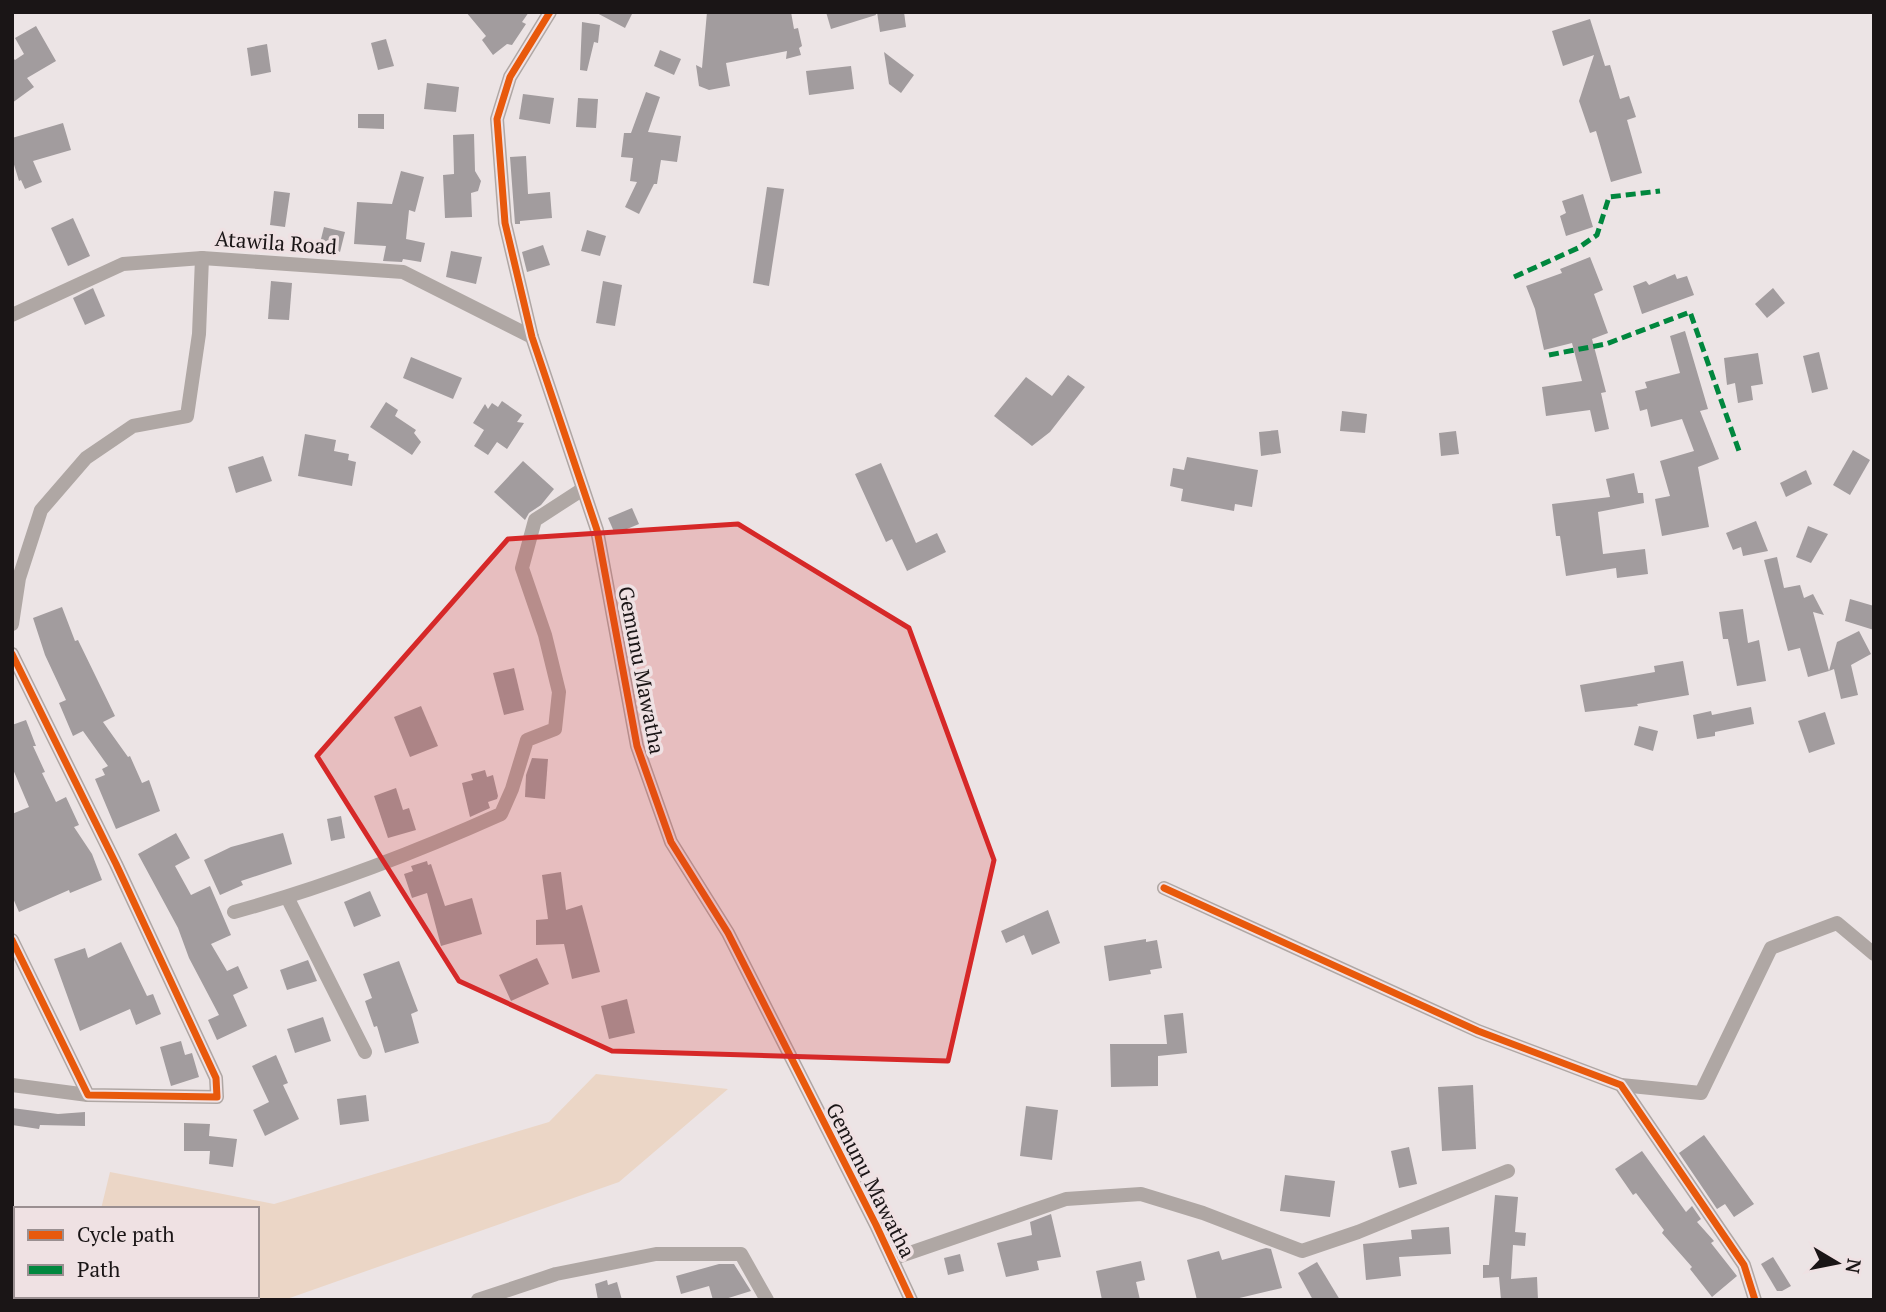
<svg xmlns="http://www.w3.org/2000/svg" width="1886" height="1312" font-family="'PT Serif',serif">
	<rect width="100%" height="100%" fill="#ece4e5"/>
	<polygon fill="#ebd6c6" points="596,1074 728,1089 619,1182 284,1300 233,1300 202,1296 257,1296 257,1209 101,1209 110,1172 274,1204 549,1122"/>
	<g fill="#a29c9e">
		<polygon points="466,12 529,12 522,22 526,24 512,45 507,44 493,55 482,40 486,36"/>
		<polygon points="595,12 633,12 625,28"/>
		<polygon points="707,12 791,12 794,29 798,28 802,46 799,48 801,55 786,59 787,51 726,63 730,86 709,90 699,86 696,65 702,68"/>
		<polygon points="826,12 875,12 876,15 831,29"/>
		<polygon points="877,12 904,12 906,27 880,32"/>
		<polygon points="1590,19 1605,66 1610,65 1620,99 1629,96 1636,117 1627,120 1642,173 1611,182 1596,131 1590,133 1579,101 1594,55 1563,66 1552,31"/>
		<polygon points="582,22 600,25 598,43 594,42 587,71 580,70"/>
		<polygon points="36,26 56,61 27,78 34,87 12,103 12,57 15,60 24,54 15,38"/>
		<polygon points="386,39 394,66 378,70 371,43"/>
		<polygon points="267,44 271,72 251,76 247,48"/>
		<polygon points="660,50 681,59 674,75 654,66"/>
		<polygon points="884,52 914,75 901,93 889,84"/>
		<polygon points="851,66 854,89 809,95 806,71"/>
		<polygon points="427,83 459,87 456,112 424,109"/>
		<polygon points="646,92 660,97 648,132 681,136 677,162 661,160 657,184 654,184 639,214 625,207 637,182 630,181 633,158 621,157 624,133 631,133"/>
		<polygon points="523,94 554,98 550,124 519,119"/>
		<polygon points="578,98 598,99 596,128 576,127"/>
		<polygon points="358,114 384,114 384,129 358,128"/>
		<polygon points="63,123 71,150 33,161 42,182 25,189 21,180 19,181 12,158 12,138"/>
		<polygon points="474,134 475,171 481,181 478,191 471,193 472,217 445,218 443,175 454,174 453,135"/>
		<polygon points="526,156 528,194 550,192 552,218 520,221 520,224 515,224 510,157"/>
		<polygon points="401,171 424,177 415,212 409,210 406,239 425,243 421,262 403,259 402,262 383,261 386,246 354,244 357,202 392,204"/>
		<polygon points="767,187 784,189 769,286 753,283"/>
		<polygon points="274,191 290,193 285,227 270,225"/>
		<polygon points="1583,194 1593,227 1566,236 1560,216 1566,213 1562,201"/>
		<polygon points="73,218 90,256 68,266 51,228"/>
		<polygon points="324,227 345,232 340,252 319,247"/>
		<polygon points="587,230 606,236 600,256 581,251"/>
		<polygon points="543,245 550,265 527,272 522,252"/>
		<polygon points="451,251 482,257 476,284 446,277"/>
		<polygon points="1590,257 1603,290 1594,294 1608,333 1592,339 1606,392 1601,393 1609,429 1595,432 1590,410 1546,416 1542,387 1582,381 1572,343 1544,350 1535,309 1526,286 1562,273 1560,269"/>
		<polygon points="1675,274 1677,279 1687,276 1694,295 1642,314 1633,286 1646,281 1649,285"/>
		<polygon points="271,281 292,283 289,320 268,319"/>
		<polygon points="603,281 622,285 615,326 596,323"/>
		<polygon points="93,288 105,316 85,325 73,298"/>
		<polygon points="1773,288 1785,303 1767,318 1755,304"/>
		<polygon points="1685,331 1708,409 1700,411 1719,459 1698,467 1709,527 1662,536 1655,499 1670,496 1660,461 1694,451 1682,419 1651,427 1647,409 1640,411 1635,391 1647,388 1645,382 1680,373 1670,336"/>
		<polygon points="1819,352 1828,389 1812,393 1803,356"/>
		<polygon points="1758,353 1763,384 1751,386 1753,400 1738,403 1735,383 1727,385 1724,358"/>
		<polygon points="411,357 462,378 453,399 403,378"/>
		<polygon points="1068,375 1085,387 1050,432 1032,446 994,416 1026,377 1052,396"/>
		<polygon points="502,401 522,415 517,422 524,423 507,449 497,442 488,455 474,446 484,430 473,423 485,404 488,409 492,403 498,407"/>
		<polygon points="386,402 398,410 395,416 416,430 414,433 421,442 412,455 370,427"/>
		<polygon points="1342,411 1367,414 1365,433 1340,431"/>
		<polygon points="1278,430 1281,453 1261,456 1259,432"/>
		<polygon points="1456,431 1459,454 1441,456 1439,433"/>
		<polygon points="305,434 336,440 334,451 349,454 348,460 356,462 352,486 298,476"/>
		<polygon points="1853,450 1870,460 1850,495 1833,485"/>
		<polygon points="263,456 272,481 236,493 228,467"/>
		<polygon points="1187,457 1258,470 1252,507 1235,504 1234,511 1181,501 1183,489 1170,486 1173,468 1184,470"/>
		<polygon points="523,461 554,489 541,505 529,513 525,520 494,492"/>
		<polygon points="881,463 916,543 937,533 946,552 907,571 892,539 886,542 855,474"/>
		<polygon points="1806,470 1812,484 1786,497 1780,483"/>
		<polygon points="1634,473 1638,493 1643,493 1644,503 1598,512 1603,554 1645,549 1648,574 1617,578 1616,568 1566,576 1560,536 1556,536 1552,504 1610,497 1606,479"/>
		<polygon points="632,508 639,524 615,534 608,518"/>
		<polygon points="1756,521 1768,551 1743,556 1741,547 1733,550 1726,533"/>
		<polygon points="1808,526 1828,534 1811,563 1796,557"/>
		<polygon points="1777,557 1784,588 1800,585 1804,598 1813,594 1824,615 1813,612 1829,671 1808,677 1800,648 1788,651 1764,560"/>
		<polygon points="1850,599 1874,606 1874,630 1845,621"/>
		<polygon points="62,607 75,641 78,640 115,716 103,722 128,757 130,756 142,783 149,780 160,811 116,829 95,779 105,775 102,769 108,766 83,731 73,736 59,703 66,700 45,655 33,618"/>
		<polygon points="1743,609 1748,643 1759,640 1766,681 1737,686 1728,639 1723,639 1719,612"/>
		<polygon points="1859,631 1871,654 1851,665 1858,695 1841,699 1834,669 1829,671 1837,642"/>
		<polygon points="1683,661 1689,695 1637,704 1638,706 1585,712 1580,685 1655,672 1654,666"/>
		<polygon points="514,668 524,710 504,715 493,673"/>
		<polygon points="421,706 438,746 410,757 394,717"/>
		<polygon points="1751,707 1754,724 1715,732 1715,736 1697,739 1693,715 1711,711 1712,715"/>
		<polygon points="1825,712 1835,744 1809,753 1798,721"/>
		<polygon points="26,720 36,746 33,746 45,772 42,773 56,802 66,797 79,825 74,827 92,854 102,880 70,893 69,890 19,912 12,896 12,814 29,807 12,767 12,725"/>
		<polygon points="1639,726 1658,731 1653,751 1634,745"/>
		<polygon points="532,758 548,759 545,799 525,797 526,775"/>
		<polygon points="485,770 487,777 493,775 498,796 497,799 488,802 490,808 470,817 462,783 473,780 471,774"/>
		<polygon points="396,788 403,810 409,808 416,830 388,838 374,796"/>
		<polygon points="341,816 345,838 331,841 327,819"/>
		<polygon points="176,833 190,858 175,866 191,895 210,886 231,935 211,944 227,971 238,966 248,988 233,995 247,1026 217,1040 208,1020 219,1015 189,958 178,928 138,854"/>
		<polygon points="283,833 292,864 241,881 243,885 220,895 204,860 231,847"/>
		<polygon points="427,861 428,865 431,864 445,906 472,898 482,934 441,946 427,893 412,898 404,874 413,871 411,866"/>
		<polygon points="561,872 566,910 582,905 600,972 572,979 564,944 536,945 536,920 548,919 542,875"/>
		<polygon points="370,891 381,916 354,927 344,902"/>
		<polygon points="1048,910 1060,943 1032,955 1024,935 1006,943 1001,931"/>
		<polygon points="1146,939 1146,942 1157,940 1162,968 1150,970 1151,974 1109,981 1104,946"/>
		<polygon points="121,942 147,996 153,994 161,1014 136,1025 130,1009 80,1031 54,959 85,948 88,958"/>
		<polygon points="537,958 549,984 511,1001 499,975"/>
		<polygon points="308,960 317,981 287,990 280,970"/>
		<polygon points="399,961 418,1011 411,1014 419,1043 385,1053 377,1026 374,1027 365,1001 372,998 363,974"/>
		<polygon points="627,999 635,1033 609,1039 601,1006"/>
		<polygon points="1183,1013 1187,1053 1158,1056 1158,1086 1111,1087 1110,1044 1167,1044 1164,1015"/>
		<polygon points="323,1017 331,1041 295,1053 287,1029"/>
		<polygon points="181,1041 185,1055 192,1053 199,1077 171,1086 160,1047"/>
		<polygon points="276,1055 288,1083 283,1085 299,1119 265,1136 253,1110 269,1102 252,1066"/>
		<polygon points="1473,1085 1476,1149 1442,1151 1438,1087"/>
		<polygon points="366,1095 369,1121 340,1125 337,1099"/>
		<polygon points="1026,1106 1058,1110 1052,1160 1020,1156"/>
		<polygon points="12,1108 58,1114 85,1112 85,1126 40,1125 39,1129 12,1125"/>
		<polygon points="184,1123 210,1124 209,1136 237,1139 233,1167 209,1164 210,1151 184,1151"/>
		<polygon points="1704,1135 1754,1204 1734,1217 1725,1204 1717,1209 1679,1153"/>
		<polygon points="1409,1147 1417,1184 1399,1188 1391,1151"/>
		<polygon points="1642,1151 1686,1212 1692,1206 1701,1219 1697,1222 1714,1241 1711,1243 1737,1276 1712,1297 1690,1269 1692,1267 1662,1233 1664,1230 1636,1193 1633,1195 1615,1169"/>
		<polygon points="1285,1175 1335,1181 1330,1217 1280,1211"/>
		<polygon points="1495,1195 1518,1197 1515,1232 1526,1233 1525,1246 1513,1245 1511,1279 1537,1277 1538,1300 1501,1300 1499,1277 1483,1278 1483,1265 1489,1265"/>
		<polygon points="1051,1214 1061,1257 1037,1261 1039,1270 1006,1277 997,1243 1032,1235 1030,1222"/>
		<polygon points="1449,1227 1451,1254 1399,1257 1401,1276 1366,1280 1363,1244 1412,1239 1411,1230"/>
		<polygon points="1266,1248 1271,1249 1282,1288 1231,1300 1197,1300 1187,1260 1219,1251 1222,1260"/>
		<polygon points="960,1254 964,1271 948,1275 944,1258"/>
		<polygon points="1773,1257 1791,1286 1782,1291 1777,1291 1761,1264"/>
		<polygon points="1141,1261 1145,1280 1136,1282 1140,1300 1102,1300 1096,1271"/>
		<polygon points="1317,1262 1340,1300 1313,1300 1298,1273"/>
		<polygon points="719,1264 734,1264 751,1291 722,1300 713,1300 709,1286 681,1294 676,1276"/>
		<polygon points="607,1280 608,1285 617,1282 622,1300 598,1300 595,1284"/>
	</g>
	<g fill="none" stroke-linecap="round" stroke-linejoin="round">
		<g stroke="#afa7a4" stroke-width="14">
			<polyline points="550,12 510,77 497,119 505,223 532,337 597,530 637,746 671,842 728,933 876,1225 911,1300"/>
			<polyline points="12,315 123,264 202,258 403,272 532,337"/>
			<polyline points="12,624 19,578 41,510 86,458 133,426 187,416 199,334 202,258"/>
			<polyline points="12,654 116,864 216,1078 217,1097 88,1095 12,940"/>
			<polyline points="1164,888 1478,1031 1621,1085 1744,1265 1755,1300"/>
			<polyline points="287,897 365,1052"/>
			<path d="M234 912C326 887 414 853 501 814L512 789 527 740 555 729 559 692 545 635 522 568 535 520 583 489"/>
			<polyline points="12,1085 88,1095"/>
			<polyline points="1621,1085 1701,1093 1771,948 1837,923 1874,954"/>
			<polyline points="892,1259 1066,1199 1141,1194 1203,1213 1302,1251 1358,1232 1508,1171"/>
			<polyline points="478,1300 556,1274 656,1254 741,1254 767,1300"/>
		</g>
		<g stroke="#00873e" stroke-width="5" stroke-dasharray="10 5" stroke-linecap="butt">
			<polyline points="1514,277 1578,248 1597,235 1609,197 1660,191"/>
			<polyline points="1549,355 1606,344 1690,312 1739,451"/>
		</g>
		<g stroke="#efe1e3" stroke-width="11">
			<g id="cycleway">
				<polyline points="550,12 510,77 497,119 505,223 532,337 597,530 637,746 671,842 728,933 876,1225 911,1300"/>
				<polyline points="12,654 116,864 216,1078 217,1097 88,1095 12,940"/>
				<polyline points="1164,888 1478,1031 1621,1085 1744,1265 1755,1300"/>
			</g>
		</g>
		<use href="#cycleway" stroke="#e8590c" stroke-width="7"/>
	</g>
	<path fill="#d62828" fill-opacity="0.2" stroke="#d62828" stroke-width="5" stroke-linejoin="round" d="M738 524 909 628 994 860 948 1061 612 1051 459 981 317 756 508 539Z"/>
	<g text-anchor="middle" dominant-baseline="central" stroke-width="7" stroke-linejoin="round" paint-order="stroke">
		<g font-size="21" fill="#1a1516" stroke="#efe1e3">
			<text transform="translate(276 242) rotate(4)">Atawila Road</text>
			<text transform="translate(642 670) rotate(79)">Gemunu Mawatha</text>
			<text transform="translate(871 1180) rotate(63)">Gemunu Mawatha</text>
		</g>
	</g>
	<rect width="1886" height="1312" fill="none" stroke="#1a1516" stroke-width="28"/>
	<rect x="14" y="1207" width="245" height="91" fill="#efe1e3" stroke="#9a8f91" stroke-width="2"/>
	<rect x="28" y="1230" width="35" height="10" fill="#e8590c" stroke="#9a8f91" stroke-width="2"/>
	<text x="77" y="1242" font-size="21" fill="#1a1516">Cycle path</text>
	<rect x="28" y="1265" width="35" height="10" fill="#00873e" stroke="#9a8f91" stroke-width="2"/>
	<text x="77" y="1277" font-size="21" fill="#1a1516">Path</text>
	<g transform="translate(1837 1263) rotate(100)" stroke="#efe1e3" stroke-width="5" paint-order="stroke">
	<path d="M0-5L12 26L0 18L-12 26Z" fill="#1a1516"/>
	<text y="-10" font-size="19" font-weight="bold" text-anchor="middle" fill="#1a1516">N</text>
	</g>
</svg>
